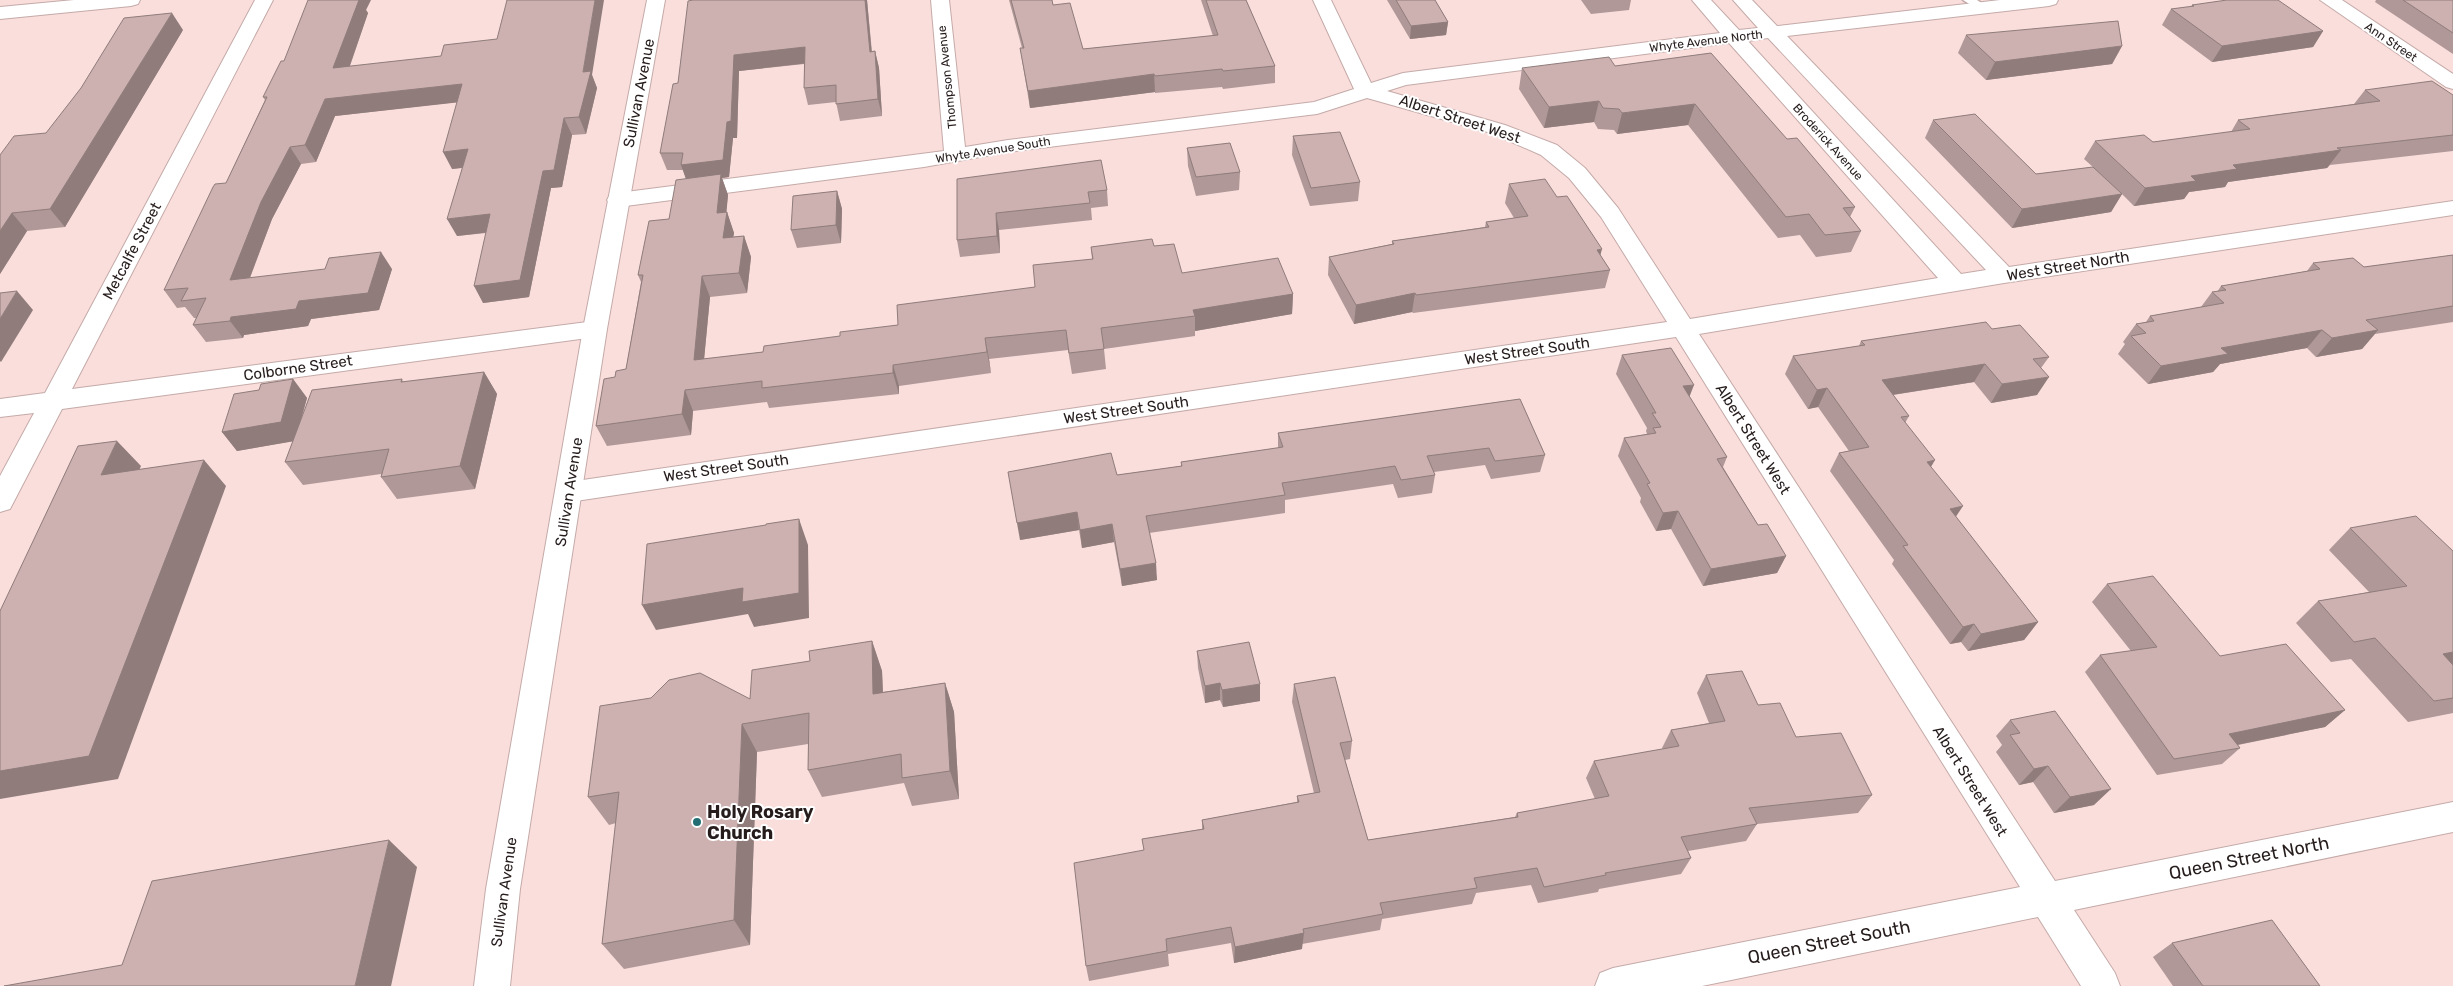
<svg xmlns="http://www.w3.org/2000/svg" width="2453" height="986" font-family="Rubik,sans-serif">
	<rect width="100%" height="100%" fill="#f9dedc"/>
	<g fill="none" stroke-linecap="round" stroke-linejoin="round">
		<g stroke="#c4aaa8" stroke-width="3">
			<polygon id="service" points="1963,0 1977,0 1989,8 1987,10 1979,10"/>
		</g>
		<g stroke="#c4aaa8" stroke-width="2">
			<g id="minor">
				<polygon points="74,0 140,0 138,4 131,6 0,19 0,7"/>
				<polygon points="255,0 273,0 72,389 595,321 604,323 607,329 604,335 595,337 62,409 10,509 0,512 0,476 34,413 0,417 0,399 45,393"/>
				<path d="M931 0H949L965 147 1008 140 1314 102 1354 89 1313 0H1331L1371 83 1403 73 1720 33 1692 0H1711L1739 30 1758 28 1733 0H1752L1777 26 2000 0H2058L2056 4 2049 6 1787 36 2009 267 2453 201V215L2004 283 1699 334 2055 881 2453 802V832L2074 910 2115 973 2120 986H2081L2038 917 1702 986H1595L1600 973 1613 968 2020 887 1676 337 569 502 559 499 555 492 559 485 569 482 1667 322 1601 217 1569 178 1541 155 1491 133 1367 98 1317 114 1008 152 924 167 618 207 610 205 607 200 610 195 618 193 944 151ZM1768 38 1986 270 1961 274 1748 41ZM1729 43 1938 278 1690 319 1618 208 1585 168 1557 145 1505 125 1387 91 1406 85Z"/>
				<polygon points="2320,0 2342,0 2453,74 2453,89 2446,87"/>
			</g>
		</g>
		<g stroke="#c4aaa8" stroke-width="2">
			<polygon id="tertiary" points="647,0 665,0 607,329 520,889 510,986 474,986 486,889 583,329"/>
		</g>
		<use href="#service" fill="#fff" fill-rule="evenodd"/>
		<use href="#minor" fill="#fff" fill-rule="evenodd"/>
		<use href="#tertiary" fill="#fff" fill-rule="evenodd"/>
	</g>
	<g fill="#af9897">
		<polygon points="693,0 867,0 872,52 875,51 879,68 882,116 840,121 836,102 808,105 804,88 804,64 739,71 737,138 733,138 729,177 722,178 728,195 726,212 727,212 734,233 733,237 744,236 751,257 747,293 710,297 704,359 763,352 898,325 1035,287 1092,259 1091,247 1154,246 1182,273 1293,294 1292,314 1195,331 1195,336 1104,349 1106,369 1072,374 1068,350 989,359 991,373 899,386 899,394 769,408 767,402 693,411 691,435 607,446 596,426 615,377 626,369 641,282 638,275 669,219 686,178 683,170 667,170 660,153 678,83"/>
		<polygon points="1009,0 1052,0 1053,5 1083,49 1213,36 1201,0 1246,0 1275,66 1275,83 1223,89 1222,87 1155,93 1155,92 1030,108 1020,48 1022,48"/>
		<polygon points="1387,0 1435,0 1448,22 1446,35 1410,39"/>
		<polygon points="1581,0 1631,0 1629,10 1591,14"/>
		<polygon points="2376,0 2453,0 2453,54 2375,2"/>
		<polygon points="2192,5 2323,31 2313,47 2212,62 2162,25 2171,9 2191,7"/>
		<polygon points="366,10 368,13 350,66 592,75 597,88 586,134 572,135 562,187 551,188 529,297 483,303 486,233 457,236 462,168 452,169 457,102 335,116 316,162 301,164 272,219 250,278 392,269 379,310 311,319 308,326 244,335 243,338 206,342 193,325 196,318 194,318 185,307 177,308 164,290 226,183 265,100 263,97"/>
		<polygon points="183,30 65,227 27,231 0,274 0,155 46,133"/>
		<polygon points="1966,35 2122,46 2112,64 1986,80 1958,53"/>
		<polygon points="1615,66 1787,139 1855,207 1850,217 1861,231 1851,252 1816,257 1800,235 1778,238 1688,125 1617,134 1614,130 1598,129 1594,122 1544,128 1519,89 1522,68"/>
		<polygon points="2365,90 2453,95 2453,151 2330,165 2327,168 2228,182 2225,187 2189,192 2184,199 2134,206 2122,194 2111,212 2012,228 1925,138 1933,120 2036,174 2093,167 2084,159 2095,141 2153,142 2231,132 2238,120 2354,104"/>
		<polygon points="1293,136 1360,182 1358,201 1310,206 1292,155"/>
		<polygon points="1187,148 1240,172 1239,190 1196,196 1188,166"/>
		<polygon points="957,179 1107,190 1108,206 1091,208 1092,220 999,230 1000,253 960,257 957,240"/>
		<polygon points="1509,184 1557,197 1600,255 1610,270 1605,288 1413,313 1412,312 1354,324 1328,275 1329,257 1392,244 1392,241 1485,227 1486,222 1514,218 1505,203"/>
		<polygon points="837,191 842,209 841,243 797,248 791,230"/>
		<polygon points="2453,255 2453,322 2375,334 2362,349 2316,357 2307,348 2220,364 2213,372 2148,384 2118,354 2125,344 2123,342 2136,324 2146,322 2150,316 2201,307 2212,292 2217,292 2221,286 2307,271 2313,263 2364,267"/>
		<polygon points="1992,329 2049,357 2041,368 2037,395 1991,403 1974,382 1893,395 1909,416 1905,423 1931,467 1956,517 2038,622 2024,640 1968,651 1961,642 1950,644 1892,564 1894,560 1830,471 1839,453 1849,451 1818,407 1808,409 1785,374 1793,356 1859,346 1861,341"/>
		<polygon points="1622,355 1689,397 1727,457 1723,467 1758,525 1786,556 1777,573 1703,586 1671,529 1656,531 1640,502 1641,498 1618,456 1624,438 1647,434 1646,431 1647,428 1616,374"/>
		<polygon points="484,372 497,394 475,489 397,499 381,477 381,474 303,485 285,462 293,441 237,451 222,432 259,390 293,379 307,398 300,423 402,379 403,382"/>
		<polygon points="1520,399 1545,455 1540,472 1491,479 1485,465 1434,472 1435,475 1432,493 1398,498 1393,484 1285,500 1285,513 1149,533 1157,580 1122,586 1114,542 1082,548 1079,530 1020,540 1117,475 1181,466 1181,462 1278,448 1278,433"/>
		<polygon points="2350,528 2453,551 2453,713 2408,722 2351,659 2331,662 2296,623 2318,601 2369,592 2329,550"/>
		<polygon points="2107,584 2220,656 2345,710 2325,727 2238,745 2240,748 2222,764 2157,775 2085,672 2100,655 2131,651 2092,602"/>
		<polygon points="872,641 882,671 883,692 945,683 954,712 959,799 912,806 904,783 822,797 808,770 808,744 757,752 750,945 624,969 602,944 616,823 609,825 588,797 750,699 810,661"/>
		<polygon points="1197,651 1260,701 1223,707 1220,700 1205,703 1198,668"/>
		<polygon points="1706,675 1758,705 1796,737 1872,795 1858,813 1757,824 1746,841 1688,851 1691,858 1681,874 1599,889 1598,892 1538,903 1531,885 1476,893 1472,904 1382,919 1380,930 1302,944 1302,949 1234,963 1231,943 1168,954 1169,966 1089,981 1086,966 1144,850 1142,839 1202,829 1202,820 1297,802 1297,796 1314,793 1292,702 1294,684 1352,741 1350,759 1345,760 1368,840 1515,817 1517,813 1595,799 1586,778 1594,761 1663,749 1662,748 1671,730 1709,723 1697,693"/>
		<polygon points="2010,720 2094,805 2054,813 2033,782 2019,785 1996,752 2002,745 1996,736"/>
		<polygon points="2172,943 2320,986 2173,986 2153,957"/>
	</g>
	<g fill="#8f7c7b">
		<polygon points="357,0 371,0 366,10 368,13 343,85 333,68"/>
		<polygon points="595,0 604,0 592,75 597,88 586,134 579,117 583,72"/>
		<polygon points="865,0 867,0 873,68 870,52"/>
		<polygon points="172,13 183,30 65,227 50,209"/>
		<polygon points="1448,22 1446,35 1410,39 1411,26"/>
		<polygon points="2323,31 2313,47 2212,62 2222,46"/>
		<polygon points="2122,46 2112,64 1986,80 1995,62"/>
		<polygon points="805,47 809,63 739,71 737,138 733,138 729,177 722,178 728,195 725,228 727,212 734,233 730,259 687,182 681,165 734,55"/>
		<polygon points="875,51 879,68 882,116 878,99"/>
		<polygon points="1154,74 1155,92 1030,108 1028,91"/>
		<polygon points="462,84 470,101 335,116 316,162 305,145 325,99"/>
		<polygon points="1599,101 1594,122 1544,128 1549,107"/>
		<polygon points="1695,104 1688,125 1617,134 1622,113"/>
		<polygon points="564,118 572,135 562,187 551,188 529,297 483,303 474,286 543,171"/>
		<polygon points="290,147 301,164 272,219 242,298 230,280 261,202"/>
		<polygon points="468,149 476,166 452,169 443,152"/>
		<polygon points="2341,150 2327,168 2228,182 2225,187 2189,192 2184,199 2134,206 2145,188 2233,165"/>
		<polygon points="837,191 842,209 841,243 836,225"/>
		<polygon points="2122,194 2111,212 2012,228 2022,209"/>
		<polygon points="12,213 27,231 0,274 0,231"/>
		<polygon points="996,213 999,230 1000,253 997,236"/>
		<polygon points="490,214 499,231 457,236 447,219"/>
		<polygon points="744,236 751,257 747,293 739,273"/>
		<polygon points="1602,249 1597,268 1597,250"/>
		<polygon points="381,252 392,269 379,310 311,319 308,326 244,335 243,338 230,321 231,317 299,301"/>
		<polygon points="702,276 710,297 702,381 694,360"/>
		<polygon points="17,291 33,310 1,362 0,361 0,319"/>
		<polygon points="1415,293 1412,312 1354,324 1356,305"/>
		<polygon points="1293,294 1292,314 1195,331 1195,316 1193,310"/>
		<polygon points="2322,330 2307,348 2220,364 2213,372 2148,384 2161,366 2221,348"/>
		<polygon points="2378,330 2362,349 2316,357 2332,338"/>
		<polygon points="985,338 989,359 991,373 987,352"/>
		<polygon points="1985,364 1974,382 1872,398 1882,380"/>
		<polygon points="893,365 899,386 899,394 893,373"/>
		<polygon points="484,372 497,394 475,489 460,466"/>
		<polygon points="2049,377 2037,395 1991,403 2002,384"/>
		<polygon points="293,379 307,398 295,441 237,451 222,432"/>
		<polygon points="1694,385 1687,403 1683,386"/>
		<polygon points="1827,388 1818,407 1808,409 1817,390"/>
		<polygon points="685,390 693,411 691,435 682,414"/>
		<polygon points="117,441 141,466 126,501 101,475"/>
		<polygon points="204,460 226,486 118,779 0,799 0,771"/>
		<polygon points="1935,460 1924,479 1927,462"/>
		<polygon points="1963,506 1951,524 1950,509"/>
		<polygon points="1678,511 1671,529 1656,531 1663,513"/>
		<polygon points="1077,512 1079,530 1020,540 1017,523"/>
		<polygon points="799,519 808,545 809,618 754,627 748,614 656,630 642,605"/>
		<polygon points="1112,524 1114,542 1082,548 1080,530"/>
		<polygon points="1786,556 1777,573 1703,586 1711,569"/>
		<polygon points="1156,563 1157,580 1122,586 1120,569"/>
		<polygon points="2038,622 2024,640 1968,651 1981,634"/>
		<polygon points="1974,624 1961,642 1950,644 1963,627"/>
		<polygon points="872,641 882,671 884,723 873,694"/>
		<polygon points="2453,652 2453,668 2443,654"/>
		<polygon points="945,683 954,712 959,799 950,771"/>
		<polygon points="1220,683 1220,700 1205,703 1205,686"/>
		<polygon points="1260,684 1260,701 1223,707 1222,690"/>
		<polygon points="2345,710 2325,727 2211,750 2229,734"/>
		<polygon points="742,724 757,752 750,945 734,920"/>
		<polygon points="2048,766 2033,782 2019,785 2034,769"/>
		<polygon points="2111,789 2094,805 2054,813 2070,797"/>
		<polygon points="389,840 417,867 391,986 355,986"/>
		<polygon points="1304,933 1302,949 1234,963 1235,947"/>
	</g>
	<g fill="#ccb1b0" stroke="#8f7c7b">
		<polygon points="308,0 359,0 333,68 441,56 444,45 497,39 507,0 595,0 583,72 591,71 579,117 564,118 554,170 543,171 520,280 474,286 490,214 447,219 468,149 443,152 462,84 325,99 305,145 290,147 261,202 230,280 325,269 329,258 381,252 368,293 299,301 296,309 231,317 230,321 193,325 206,298 181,301 188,288 164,290 213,187 215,184 226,183 267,97 263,97 281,61 284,61"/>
		<polygon points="693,0 865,0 870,52 875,51 878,99 836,104 836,85 804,88 805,47 734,55 731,121 727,122 723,160 681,165 683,153 660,153 673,84 678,83 688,1"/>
		<polygon points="1011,0 1052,0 1053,5 1070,3 1083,49 1218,35 1206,0 1246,0 1275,66 1223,71 1222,69 1155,76 1154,74 1028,91 1020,48 1024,48"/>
		<polygon points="1396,0 1435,0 1448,22 1411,26"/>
		<polygon points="2227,0 2278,0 2323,31 2222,46 2171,9 2194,6 2192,5"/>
		<polygon points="2403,0 2453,0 2453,33"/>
		<polygon points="172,13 50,209 12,213 0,231 0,155 14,136 46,133 81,88 124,18"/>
		<polygon points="2118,21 2122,46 1995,62 1966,35"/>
		<polygon points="1711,53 1787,139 1797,138 1855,207 1843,208 1861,231 1825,235 1809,214 1786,217 1695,104 1622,113 1619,109 1603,108 1599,101 1549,107 1522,68 1609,57 1615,66"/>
		<polygon points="2432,81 2453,95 2453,135 2337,148 2341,150 2233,165 2237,169 2191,176 2196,181 2145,188 2095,141 2144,135 2153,142 2250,129 2238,120 2380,101 2365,90"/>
		<polygon points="1975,114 2036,174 2093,167 2122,194 2022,209 1933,120"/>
		<polygon points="1340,132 1360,182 1311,188 1293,136"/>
		<polygon points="1230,143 1240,172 1196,177 1187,148"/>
		<polygon points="1101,160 1107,190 1088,192 1090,203 996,213 997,236 957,240 957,179"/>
		<polygon points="721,174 717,213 727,212 723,238 744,236 739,273 702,276 694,360 763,352 764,346 840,336 840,332 898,325 897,305 1035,287 1033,265 1093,259 1091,247 1152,239 1154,246 1174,244 1182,273 1278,258 1293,294 1193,310 1195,316 1101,328 1104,349 1069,353 1066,330 985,338 987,352 893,365 893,373 762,388 762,381 685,390 682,414 596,426 604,379 615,377 616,371 626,369 643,275 638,275 649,221 669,219 676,180"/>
		<polygon points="1545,179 1557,197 1567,196 1602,249 1597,250 1610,270 1416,295 1415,293 1356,305 1329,257 1394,244 1392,241 1489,227 1486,222 1528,216 1509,184"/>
		<polygon points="837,191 836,225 791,230 793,196"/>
		<polygon points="2453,255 2453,306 2366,320 2378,330 2332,338 2322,330 2221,348 2228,354 2161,366 2131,336 2146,333 2136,324 2154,321 2150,316 2224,303 2212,292 2226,290 2221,286 2320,269 2313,263 2353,258 2364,267"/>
		<polygon points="17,291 0,319 0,293"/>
		<polygon points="1986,322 1992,329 2020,325 2049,357 2033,359 2049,377 2002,384 1985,364 1882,380 1909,416 1901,417 1935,460 1927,462 1963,506 1950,509 2038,622 1981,634 1974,624 1963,627 1903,546 1908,545 1839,453 1869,447 1827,388 1817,390 1793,356 1865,345 1861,341"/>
		<polygon points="1671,348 1694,385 1683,386 1727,457 1717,459 1758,525 1767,524 1786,556 1711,569 1678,511 1663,513 1647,484 1650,483 1624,438 1656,433 1653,428 1661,427 1652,413 1656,413 1622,355"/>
		<polygon points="484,372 460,466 381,477 389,449 285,462 312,390 402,379 401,382"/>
		<polygon points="293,379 281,422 222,432 234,394 259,390 261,384"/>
		<polygon points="1520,399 1545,455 1495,461 1489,448 1427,456 1435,475 1401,480 1395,466 1282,483 1285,495 1146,516 1156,563 1120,569 1112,524 1080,530 1077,512 1017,523 1008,472 1111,453 1117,475 1182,466 1181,462 1283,447 1278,433"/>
		<polygon points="117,441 101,475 204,460 89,756 0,771 0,611 78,446"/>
		<polygon points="2416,516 2453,551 2453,652 2443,654 2453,665 2453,698 2434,701 2375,638 2354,642 2318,601 2407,586 2350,528"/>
		<polygon points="799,519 799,593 742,602 743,588 642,605 647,544 766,525 766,524"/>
		<polygon points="2153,576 2220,656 2286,644 2345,710 2229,734 2240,748 2174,759 2100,655 2157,647 2107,584"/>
		<polygon points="872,641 873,694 945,683 950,771 902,778 901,754 808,770 809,713 742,724 734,920 602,944 619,792 588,797 600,706 651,698 669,680 700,673 750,699 752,670 810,661 809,651"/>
		<polygon points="1249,642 1260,684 1222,690 1220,683 1205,686 1197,651"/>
		<polygon points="1742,671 1758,705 1780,703 1796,737 1841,733 1872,795 1749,808 1757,824 1681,837 1691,858 1605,873 1606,875 1544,887 1537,868 1474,878 1477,888 1380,903 1383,914 1303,929 1304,933 1235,947 1231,927 1166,939 1167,951 1086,966 1074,863 1144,850 1142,839 1204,829 1202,820 1299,802 1297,796 1320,792 1294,684 1335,677 1352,741 1340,743 1368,840 1518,817 1517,813 1609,796 1594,761 1679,746 1671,730 1725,721 1706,675"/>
		<polygon points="2055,711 2111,789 2070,797 2048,766 2034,769 2010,735 2020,733 2010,720"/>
		<polygon points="389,840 355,986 4,986 122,965 152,881"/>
		<polygon points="2272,920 2320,986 2203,986 2172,943"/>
	</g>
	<circle fill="#226e73" stroke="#fff" stroke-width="2" cx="697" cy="822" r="5"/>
	<g text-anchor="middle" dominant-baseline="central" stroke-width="4" stroke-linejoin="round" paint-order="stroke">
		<g font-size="12" fill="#261c1c" stroke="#fff">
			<text transform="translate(1706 41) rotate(-7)">Whyte Avenue North</text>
			<text transform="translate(2391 42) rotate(34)">Ann Street</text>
			<text transform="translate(947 77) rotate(-96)">Thompson Avenue</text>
			<text transform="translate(1828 142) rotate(48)">Broderick Avenue</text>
			<text transform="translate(993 150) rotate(-9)">Whyte Avenue South</text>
		</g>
		<g font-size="15" fill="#261c1c" stroke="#fff">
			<text transform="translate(639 93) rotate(-79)">Sullivan Avenue</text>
			<text transform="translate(1460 119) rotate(18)">Albert Street West</text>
			<text transform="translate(132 251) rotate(-62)">Metcalfe Street</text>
			<text transform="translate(2068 266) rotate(-9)">West Street North</text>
			<text transform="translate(1527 351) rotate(-8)">West Street South</text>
			<text transform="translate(298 368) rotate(-8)">Colborne Street</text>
			<text transform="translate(1126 410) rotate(-8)">West Street South</text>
			<text transform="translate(1753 439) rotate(58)">Albert Street West</text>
			<text transform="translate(726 468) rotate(-8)">West Street South</text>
			<text transform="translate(569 492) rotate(-81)">Sullivan Avenue</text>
			<text transform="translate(1970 781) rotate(58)">Albert Street West</text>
			<text transform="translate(504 892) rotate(-82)">Sullivan Avenue</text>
		</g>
		<g font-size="18" font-weight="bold" fill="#261c1c" stroke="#fff" text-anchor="start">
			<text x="707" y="812">Holy Rosary<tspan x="707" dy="21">Church</tspan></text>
		</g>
		<g font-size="18" fill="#261c1c" stroke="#fff">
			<text transform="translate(2249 858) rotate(-11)">Queen Street North</text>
			<text transform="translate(1829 942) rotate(-11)">Queen Street South</text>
		</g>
	</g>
</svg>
